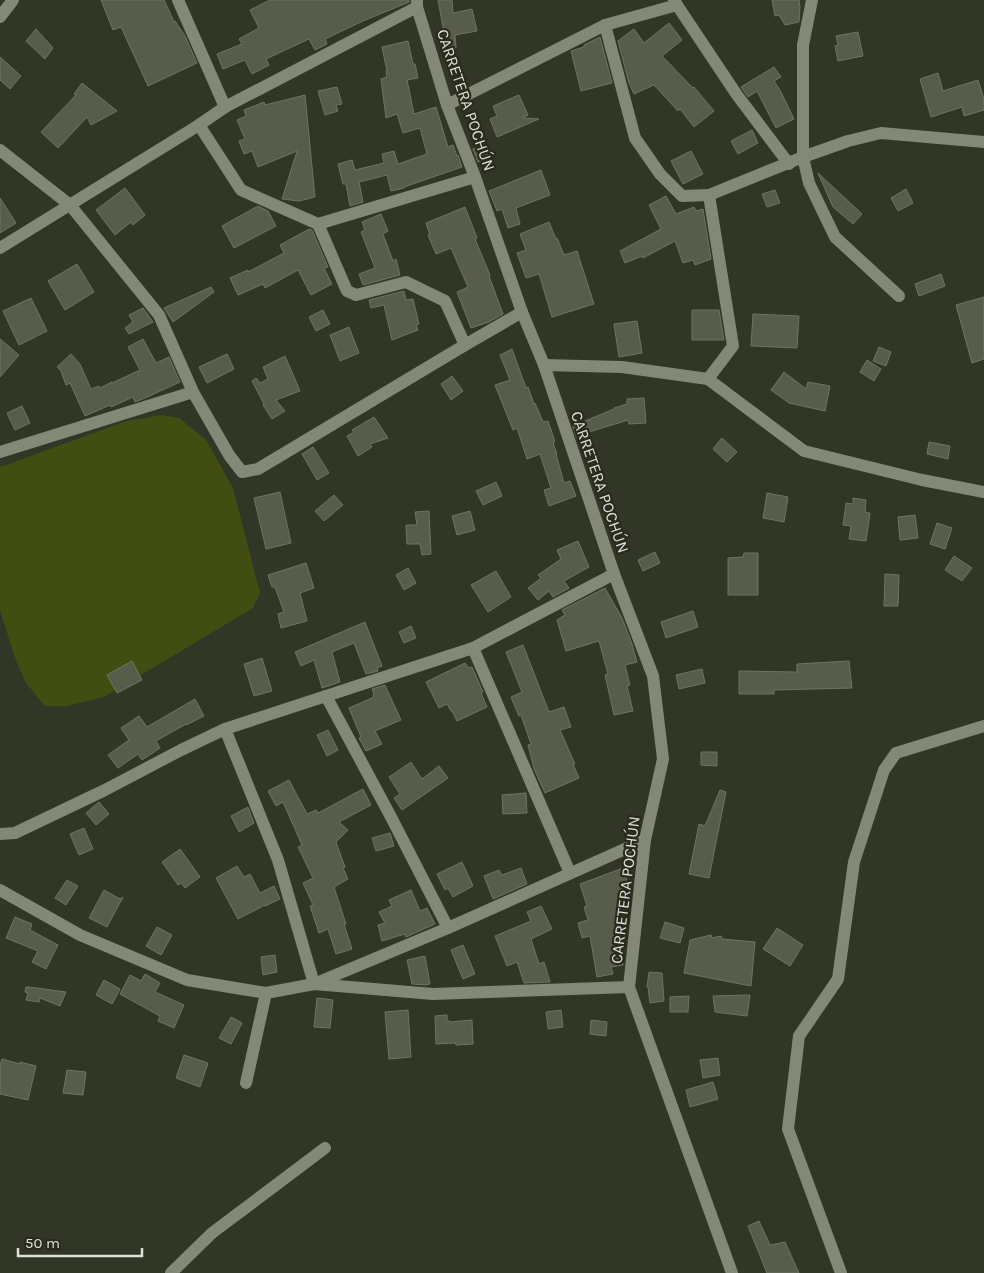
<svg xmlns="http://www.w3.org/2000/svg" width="984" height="1273" font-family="Karla,sans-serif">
	<rect width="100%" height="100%" fill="#313626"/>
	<polygon fill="#424e11" points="162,415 179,418 206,440 233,488 260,593 253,608 104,697 67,706 45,706 26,683 15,658 0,610 0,467 127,421"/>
	<g fill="#575c4b" stroke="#6f7463">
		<polygon points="101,0 164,0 174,22 175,21 185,36 197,63 148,86 121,27 113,30"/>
		<polygon points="270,0 409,0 409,2 363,21 325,39 327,44 315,50 309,39 266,59 269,65 252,74 245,60 223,69 217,54 242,44 239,39 259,28 250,10"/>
		<polygon points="438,0 452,0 453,13 472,9 477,31 455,35 456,48 447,49"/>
		<polygon points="772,0 799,0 800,7 799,22 785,25 779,15 775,16"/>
		<polygon points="669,23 682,40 662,56 693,88 694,87 714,111 694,127 680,109 678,111 654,85 634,94 629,83 618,41 634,29 644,43"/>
		<polygon points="36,29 53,48 45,59 26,41"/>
		<polygon points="858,32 863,56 838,61 835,46 838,45 836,36"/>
		<polygon points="600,37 612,83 581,91 571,51 584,47 584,45"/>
		<polygon points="408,41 413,64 415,64 418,78 407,80 414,114 436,107 448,147 453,145 457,156 458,155 462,167 404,187 404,188 391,191 387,175 359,182 363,202 350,206 346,184 343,184 338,164 352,160 355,170 384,163 382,154 394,151 398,164 427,154 420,128 403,133 397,114 386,118 381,79 387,77 386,71 387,71 382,47"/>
		<polygon points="0,57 21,76 10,89 0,80"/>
		<polygon points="774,67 781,77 774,81 781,92 794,119 776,128 757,91 748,97 741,87"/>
		<polygon points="938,73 943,91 978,80 984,99 984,110 964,116 962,107 931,117 920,79"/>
		<polygon points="82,83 117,111 91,125 87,117 58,148 41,132 76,95 74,94"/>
		<polygon points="337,87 342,104 336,105 338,111 325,115 318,91"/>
		<polygon points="305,95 315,197 299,201 282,199 297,151 258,167 252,151 244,154 239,141 245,139 237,120 246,116 244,110 264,102 265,105"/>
		<polygon points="519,95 528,115 523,118 539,119 497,137 490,119 497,116 493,106"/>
		<polygon points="752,130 758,143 738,154 731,141"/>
		<polygon points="484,145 488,158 478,162 473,149"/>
		<polygon points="691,151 703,174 683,184 671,161"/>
		<polygon points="541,170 550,195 516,208 520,224 508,228 502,209 497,211 489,191"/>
		<polygon points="818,173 862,214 853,224 833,207"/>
		<polygon points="125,188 145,215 133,225 131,222 115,235 96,210"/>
		<polygon points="906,189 913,203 898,211 891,198"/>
		<polygon points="775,190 780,203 767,207 762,194"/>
		<polygon points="666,196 676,214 694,207 696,211 703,209 711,259 695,265 693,260 683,263 675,241 643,258 642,256 625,263 620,251 661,229 649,205"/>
		<polygon points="0,198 16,223 0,233"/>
		<polygon points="258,206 268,211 276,226 234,248 222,226"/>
		<polygon points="465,207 477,238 475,239 490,275 489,276 503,314 489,322 471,328 457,292 468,287 451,248 436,254 428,235 430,235 426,223"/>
		<polygon points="381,214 388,231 383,234 393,261 396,259 400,275 363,285 359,274 375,268 361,232 365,230 362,222"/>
		<polygon points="549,222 556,239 557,238 564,255 577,251 594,304 552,317 539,274 526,278 517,253 526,250 520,234"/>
		<polygon points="309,229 312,230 328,267 324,268 332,284 311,295 298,270 265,288 263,284 238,295 230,278 248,270 248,272 284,253 280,245"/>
		<polygon points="77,264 94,292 65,310 48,281"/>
		<polygon points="941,274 945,286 919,296 915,284"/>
		<polygon points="211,287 214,292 173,322 164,308"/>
		<polygon points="404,291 406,300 413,299 419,324 416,325 418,330 392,340 384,305 371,308 369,300"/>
		<polygon points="984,297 984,359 972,363 956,305"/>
		<polygon points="31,298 47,331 19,345 3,311"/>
		<polygon points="143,308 153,322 129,334 125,328 133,322 129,315"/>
		<polygon points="323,310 330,324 316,331 309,317"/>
		<polygon points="692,310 719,310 724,340 692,340"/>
		<polygon points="753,314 799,316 797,348 751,346"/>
		<polygon points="637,321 642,353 619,357 614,324"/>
		<polygon points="349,327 359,353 340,361 330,335"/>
		<polygon points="0,339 19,355 0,377"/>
		<polygon points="143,339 156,363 169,357 180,382 145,398 135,402 133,397 111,407 110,405 85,416 70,383 66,385 61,371 57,367 71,354 80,364 91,389 99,386 100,388 112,382 112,383 140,370 128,347"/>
		<polygon points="879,347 891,352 886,366 873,361"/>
		<polygon points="512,349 526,388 528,387 534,404 535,403 543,422 548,421 555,442 553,443 557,454 556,454 564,483 570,481 576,496 549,506 544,490 551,488 540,454 527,459 517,428 513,430 495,385 510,380 500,355"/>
		<polygon points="227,354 234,369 207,383 199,367"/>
		<polygon points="285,356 300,391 276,400 285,411 272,419 263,405 264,404 252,381 256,378 260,383 268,379 263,367"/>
		<polygon points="867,360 881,369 874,381 860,372"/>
		<polygon points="784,372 806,389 808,382 830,386 825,411 789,403 771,390"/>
		<polygon points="452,376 463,391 451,400 441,384"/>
		<polygon points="644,398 646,423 629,424 628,420 576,436 573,426 614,409 614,408 627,404 627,399"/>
		<polygon points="22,406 30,423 15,430 7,413"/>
		<polygon points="374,417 388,438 370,444 372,447 358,456 347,436 354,432 352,430"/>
		<polygon points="722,438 737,452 727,462 713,449"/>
		<polygon points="929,442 950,446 948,459 927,454"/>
		<polygon points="313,447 329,473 317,480 302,454"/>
		<polygon points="496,482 502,496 483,505 476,491"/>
		<polygon points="280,492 291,543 266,549 254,498"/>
		<polygon points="767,493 788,497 784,522 763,518"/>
		<polygon points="334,495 343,505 324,521 315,511"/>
		<polygon points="853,498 866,500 865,512 870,513 866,541 849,539 851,526 843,525 846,503 853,504"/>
		<polygon points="429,511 431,554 422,555 420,544 407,544 406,525 417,525 415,512"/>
		<polygon points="470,511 475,530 457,535 452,516"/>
		<polygon points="915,515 918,538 900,540 898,517"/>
		<polygon points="937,523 952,528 945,549 930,544"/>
		<polygon points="578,541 589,567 564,581 569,588 553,597 549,591 538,600 528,588 541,578 538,575 561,559 557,550"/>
		<polygon points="655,552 660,563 643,571 638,560"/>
		<polygon points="744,553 758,553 758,595 728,595 728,558 743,557"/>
		<polygon points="954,556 972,568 962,581 945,570"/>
		<polygon points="306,563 314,588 300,593 307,621 281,628 278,614 284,612 275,587 272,587 268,575"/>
		<polygon points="408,568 416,583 404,590 396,575"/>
		<polygon points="496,571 511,597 488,612 471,585"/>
		<polygon points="885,574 899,575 898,606 884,606"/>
		<polygon points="605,588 622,618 632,644 637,662 625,665 630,685 627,686 633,711 614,715 605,675 608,674 599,641 566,651 557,620 565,615 562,610"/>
		<polygon points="693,611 698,627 666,638 661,622"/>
		<polygon points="365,622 382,666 377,668 378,671 366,674 354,643 332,652 340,682 322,688 314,660 301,666 295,652"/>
		<polygon points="411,626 416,638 404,643 399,632"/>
		<polygon points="523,645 549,712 564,707 571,727 560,730 575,764 573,764 579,778 545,793 534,769 528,745 531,744 521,715 519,716 511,697 522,692 506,652"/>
		<polygon points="262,658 272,691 254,696 244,664"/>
		<polygon points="132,661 142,680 117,693 107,675"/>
		<polygon points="849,661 852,688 774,690 774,694 739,694 739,671 797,672 797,664"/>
		<polygon points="465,663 469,668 472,667 483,692 481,693 487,707 457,721 452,711 451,711 447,704 439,708 426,682"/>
		<polygon points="702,669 705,683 679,689 676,675"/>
		<polygon points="385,685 401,720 375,731 382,744 366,751 359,738 361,737 349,708 374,697 373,695 374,694 372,689"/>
		<polygon points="195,699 204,716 186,725 186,724 156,741 160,748 142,760 138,754 118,768 108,755 129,740 121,728 139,716 147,727"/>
		<polygon points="328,730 338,750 327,756 317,735"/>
		<polygon points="701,752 717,752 717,766 701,765"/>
		<polygon points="411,762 422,779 439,766 448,778 402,810 394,798 400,794 389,777"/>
		<polygon points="289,780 307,814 316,810 318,813 363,789 371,805 339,822 348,830 336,842 345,867 343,868 348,879 334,887 346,924 344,924 352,949 336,954 328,929 319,933 310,906 313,905 303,883 313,878 298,847 302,845 283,802 276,806 268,791"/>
		<polygon points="720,790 726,792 709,878 689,874 699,824 705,826"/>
		<polygon points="526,793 527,813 503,814 502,795"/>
		<polygon points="99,802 109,814 96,825 86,813"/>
		<polygon points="248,807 254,823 239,832 231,816"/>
		<polygon points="84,828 93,849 79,855 70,834"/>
		<polygon points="390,833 394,846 376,851 372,838"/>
		<polygon points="180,849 200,877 185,888 181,883 178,885 162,862"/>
		<polygon points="462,862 473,886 453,897 448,888 445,890 437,874"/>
		<polygon points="237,866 244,877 250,874 260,893 274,886 280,899 265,906 265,905 238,919 216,878"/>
		<polygon points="521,868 527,884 493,899 484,876 499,870 502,875"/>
		<polygon points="623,868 628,884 622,886 627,906 619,908 626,932 618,935 623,965 611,967 613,974 597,977 590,936 582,938 578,923 588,920 584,907 587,906 580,884"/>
		<polygon points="67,880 78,886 66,905 55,898"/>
		<polygon points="104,890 120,899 123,897 107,927 89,918"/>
		<polygon points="411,890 420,911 427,908 435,924 406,937 405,934 382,941 378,925 385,923 379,912 392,906 389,900"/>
		<polygon points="541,906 552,929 531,939 539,964 544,962 550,982 524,983 517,962 507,966 495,936 531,921 527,912"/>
		<polygon points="15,917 32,924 30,930 58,945 46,969 32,962 38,951 6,938"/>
		<polygon points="665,922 684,928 680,943 660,938"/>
		<polygon points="157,927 172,935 161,955 146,946"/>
		<polygon points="777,928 803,945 790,966 763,949"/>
		<polygon points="711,935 712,938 721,936 722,939 755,942 751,986 684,973 690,940"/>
		<polygon points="463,945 475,974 463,979 451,950"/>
		<polygon points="275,955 277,972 263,975 261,957"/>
		<polygon points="425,956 430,984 425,985 412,984 407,960"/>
		<polygon points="649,972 662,973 664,1001 650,1003 648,987 647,987"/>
		<polygon points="145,974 160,983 155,992 184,1005 174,1028 158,1021 160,1016 120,994 130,975 141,981"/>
		<polygon points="104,980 120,989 112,1004 96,995"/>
		<polygon points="26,987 29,987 66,992 60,1006 40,998 39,1002 26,1000 28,993 25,992"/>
		<polygon points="750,995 747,1016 715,1012 713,996"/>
		<polygon points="689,996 688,1012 670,1012 670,997"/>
		<polygon points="317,998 333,1000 330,1028 314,1027"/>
		<polygon points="408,1010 411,1057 389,1059 385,1012"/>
		<polygon points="561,1010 563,1027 548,1029 546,1012"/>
		<polygon points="447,1015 447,1021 450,1021 450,1022 472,1020 473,1044 456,1045 455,1043 436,1044 435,1016"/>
		<polygon points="231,1017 242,1023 231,1044 219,1038"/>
		<polygon points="591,1020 607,1022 606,1036 590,1034"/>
		<polygon points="184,1055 208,1063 200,1087 176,1078"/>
		<polygon points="718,1058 720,1075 703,1078 700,1060"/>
		<polygon points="2,1059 20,1064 20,1062 36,1066 28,1100 0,1094 0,1066"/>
		<polygon points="67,1070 86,1072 83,1095 63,1093"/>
		<polygon points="713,1082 718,1099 690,1107 686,1090"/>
		<polygon points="759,1221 770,1245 785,1242 799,1273 767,1273 748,1226"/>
	</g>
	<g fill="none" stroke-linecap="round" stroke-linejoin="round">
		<g stroke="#848977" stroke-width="12">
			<polyline points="178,0 225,107"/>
			<polyline points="417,0 417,7 447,105 475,177 522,312 544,365 614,574 653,676 663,759 645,840 629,987 732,1273"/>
			<polyline points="812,0 803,45 803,157 809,183 835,237 899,296"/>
			<polyline points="677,5 737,95 789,164"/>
			<polyline points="0,17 13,0"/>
			<polyline points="605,25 635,138 660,174 682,196 709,195 733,346 708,379"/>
			<polyline points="447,105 605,25 677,5 674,0"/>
			<polyline points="199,125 241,190 318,224 475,177"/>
			<polyline points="0,150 70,205 159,315 193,392 229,455 242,472 258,469 465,345 522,312"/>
			<polyline points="709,195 803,157 848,141 881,133 984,142"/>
			<polyline points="318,224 347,291 356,295 406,282 445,301 465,345"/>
			<polyline points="0,248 199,125 225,107 417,7"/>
			<polyline points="544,365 622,367 708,379 804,451 922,480 984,492"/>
			<polyline points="0,452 193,392"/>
			<polyline points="473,648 570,873"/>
			<polyline points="326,696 391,817 448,928"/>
			<polyline points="225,729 278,860 314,984 448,928 645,840"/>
			<polyline points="0,834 15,833 105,790 181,750 225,729 473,648 614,574"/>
			<polyline points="0,890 80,935 187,980 266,993 314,984 433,994 629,987"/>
			<polyline points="246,1083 266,993"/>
			<polyline points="171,1273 212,1233 325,1148"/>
			<polyline points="841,1273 788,1129 799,1036 838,979 854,862 884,770 896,753 984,726"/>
		</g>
	</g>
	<g text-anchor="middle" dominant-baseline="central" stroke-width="4.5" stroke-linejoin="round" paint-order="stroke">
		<g font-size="16" fill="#dee1d8" stroke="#282b1d">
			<text transform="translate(466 100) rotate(71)">CARRETERA POCHÚN</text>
			<text transform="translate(600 482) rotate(71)">CARRETERA POCHÚN</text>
			<text transform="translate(625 890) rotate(-83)">CARRETERA POCHÚN</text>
		</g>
	</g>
	<path d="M18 1248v8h124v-8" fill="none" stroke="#dee1d8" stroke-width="2.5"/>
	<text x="25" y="1248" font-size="15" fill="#dee1d8" stroke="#282b1d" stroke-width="4" paint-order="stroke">50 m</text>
</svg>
